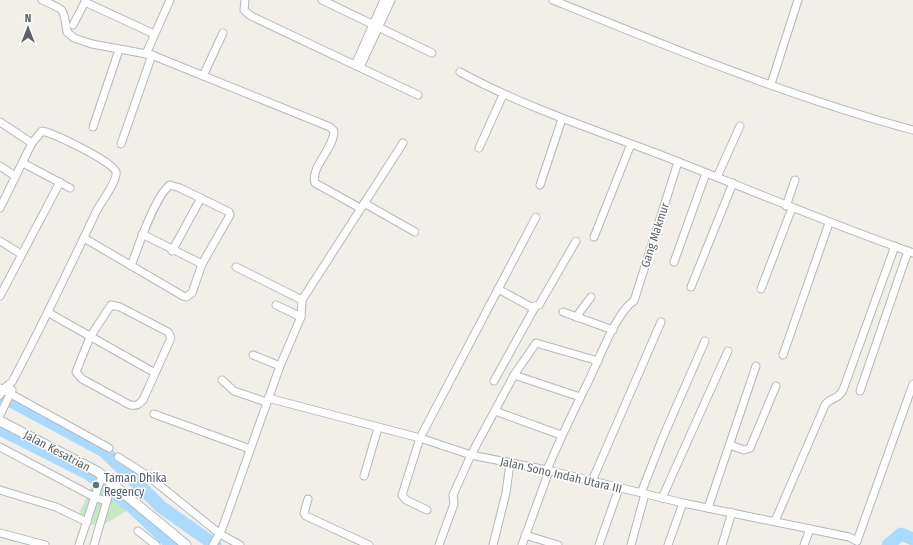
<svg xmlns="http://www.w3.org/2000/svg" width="913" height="545" font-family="'Fira Sans Condensed',sans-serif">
	<rect width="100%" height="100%" fill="#f1efe8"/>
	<polygon fill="#c5e8c5" points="98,473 137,505 99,527 77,518"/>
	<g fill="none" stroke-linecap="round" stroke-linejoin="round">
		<g stroke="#aadaff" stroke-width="13">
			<polyline points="0,395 104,451 161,507 215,545"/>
			<polyline points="0,429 89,474 131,506 172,545"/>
			<polyline points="888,545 901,534 913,539"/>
		</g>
		<g stroke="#b5b8bc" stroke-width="9">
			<g id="street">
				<path d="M42 0C66 11 63 7 67 32L74 38 92 44 152 55 164 60 330 127 334 131C334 149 310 167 315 183L360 208"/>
				<polyline points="245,0 244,10 251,16 418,95"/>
				<polyline points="322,0 432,53"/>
				<path d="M553 0C671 48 790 97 913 130"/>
				<polyline points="85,2 154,34"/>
				<polyline points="73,25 86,0"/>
				<polyline points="146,54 170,0"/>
				<polyline points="355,65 384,0"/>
				<polyline points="360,67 391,0"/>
				<path d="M460 72C524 107 593 129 661 155 745 188 828 223 913 253"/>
				<polyline points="203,76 223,33"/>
				<polyline points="771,84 798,0"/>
				<polyline points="0,122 32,143"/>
				<polyline points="93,127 119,50"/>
				<polyline points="121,144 152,55"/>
				<polyline points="479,148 503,95"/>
				<polyline points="23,163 70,188"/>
				<polyline points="0,166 15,176"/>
				<polyline points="717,177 740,126"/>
				<polyline points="540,185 562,119"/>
				<polyline points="364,203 415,232"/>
				<polyline points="786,206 795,180"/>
				<path d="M0 208 32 143 42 131C53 133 114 162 116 172 118 180 100 204 96 212 69 269 42 326 12 382L3 389 0 395"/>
				<polyline points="142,234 202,264"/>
				<polyline points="594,237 631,144"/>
				<path d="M84 238 183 296 186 297 192 293 202 264 230 215 229 212 180 188 170 185C155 196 138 247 131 266"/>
				<polyline points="0,241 21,254"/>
				<polyline points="172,251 201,198"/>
				<polyline points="674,262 706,173"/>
				<polyline points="236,267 302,300"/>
				<polyline points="691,287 733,183"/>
				<polyline points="498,289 531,307 539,305 576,241"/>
				<polyline points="761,289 792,208"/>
				<polyline points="0,296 60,182"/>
				<path d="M111 305 120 307 168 332 171 338 143 400C139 405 136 406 130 405L82 379 76 372 90 337Z"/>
				<polyline points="276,305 301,317"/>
				<polyline points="563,312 613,330"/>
				<polyline points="49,313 155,373"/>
				<polyline points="576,317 591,297"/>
				<polyline points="253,355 280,366"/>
				<polyline points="783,355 829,223"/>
				<polyline points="514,375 580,397"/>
				<polyline points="222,380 234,391 266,402"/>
				<polyline points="494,381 535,307"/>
				<polyline points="0,388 109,448"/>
				<polyline points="860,391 908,251"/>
				<polyline points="268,398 420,438 471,455 547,470 683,503 849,537 857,541"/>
				<polyline points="495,411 561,435"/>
				<polyline points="154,414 250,449"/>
				<polyline points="0,415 12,390"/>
				<polyline points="730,445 744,450 750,448 776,386"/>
				<polyline points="0,447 94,497 106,501"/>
				<polyline points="118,457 148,476 220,534 240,545"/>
				<path d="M547 470C560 439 575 408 590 378 599 359 617 311 634 301L678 162"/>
				<polyline points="364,476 378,428"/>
				<polyline points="592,481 661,322"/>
				<polyline points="0,490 56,507 87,522"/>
				<polyline points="641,493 663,437 705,341"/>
				<polyline points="662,498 728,351"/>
				<polyline points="308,499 304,513 306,516 369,545"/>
				<polyline points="708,508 756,366"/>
				<polyline points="427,510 406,500 402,495 420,438 536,217"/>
				<path d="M775 521 825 405C830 397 837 401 843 390L895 246"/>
				<polyline points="138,531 156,545"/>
				<polyline points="0,533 45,545"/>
				<polyline points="525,535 558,545"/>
				<polyline points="857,541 913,384"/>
				<polyline points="79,545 102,475"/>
				<polyline points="94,545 112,483"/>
				<polyline points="213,545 222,529 280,366 301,317 302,300 403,143"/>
				<polyline points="439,545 454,504 453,495 471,455 514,375 536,343 598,361"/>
				<polyline points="493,545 506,493 510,463"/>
				<polyline points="522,545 549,471"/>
				<polyline points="599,545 619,488"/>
				<polyline points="631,545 645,494"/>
				<polyline points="668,545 683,503"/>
				<polyline points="722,545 732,512"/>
				<polyline points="804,545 810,529"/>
			</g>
		</g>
		<g stroke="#b6babf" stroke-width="11">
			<polyline id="secondary" points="0,421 98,472 186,545"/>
		</g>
		<use href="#street" stroke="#fff" stroke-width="7"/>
		<use href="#secondary" stroke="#fff" stroke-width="9"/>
	</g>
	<circle fill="#5c6f8a" stroke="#fff" stroke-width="1.5" cx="96" cy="485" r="4"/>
	<g text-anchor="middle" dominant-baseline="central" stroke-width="3" stroke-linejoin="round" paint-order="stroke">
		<g font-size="12" fill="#5f6368" stroke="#fff">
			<text transform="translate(655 235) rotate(-72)">Gang Makmur</text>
			<text transform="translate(57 451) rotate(28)">Jalan Kesatrian</text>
			<text transform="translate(561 475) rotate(13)">Jalan Sono Indah Utara III</text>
		</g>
		<g font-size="12" fill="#4e5e75" stroke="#fff" text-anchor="start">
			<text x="104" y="478">Taman Dhika<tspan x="104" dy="14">Regency</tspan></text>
		</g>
	</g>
	<g transform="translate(28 28)" stroke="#ffffff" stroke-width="3" paint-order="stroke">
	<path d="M0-3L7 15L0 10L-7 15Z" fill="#5f6368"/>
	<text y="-6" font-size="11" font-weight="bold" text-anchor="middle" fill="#5f6368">N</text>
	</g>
</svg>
